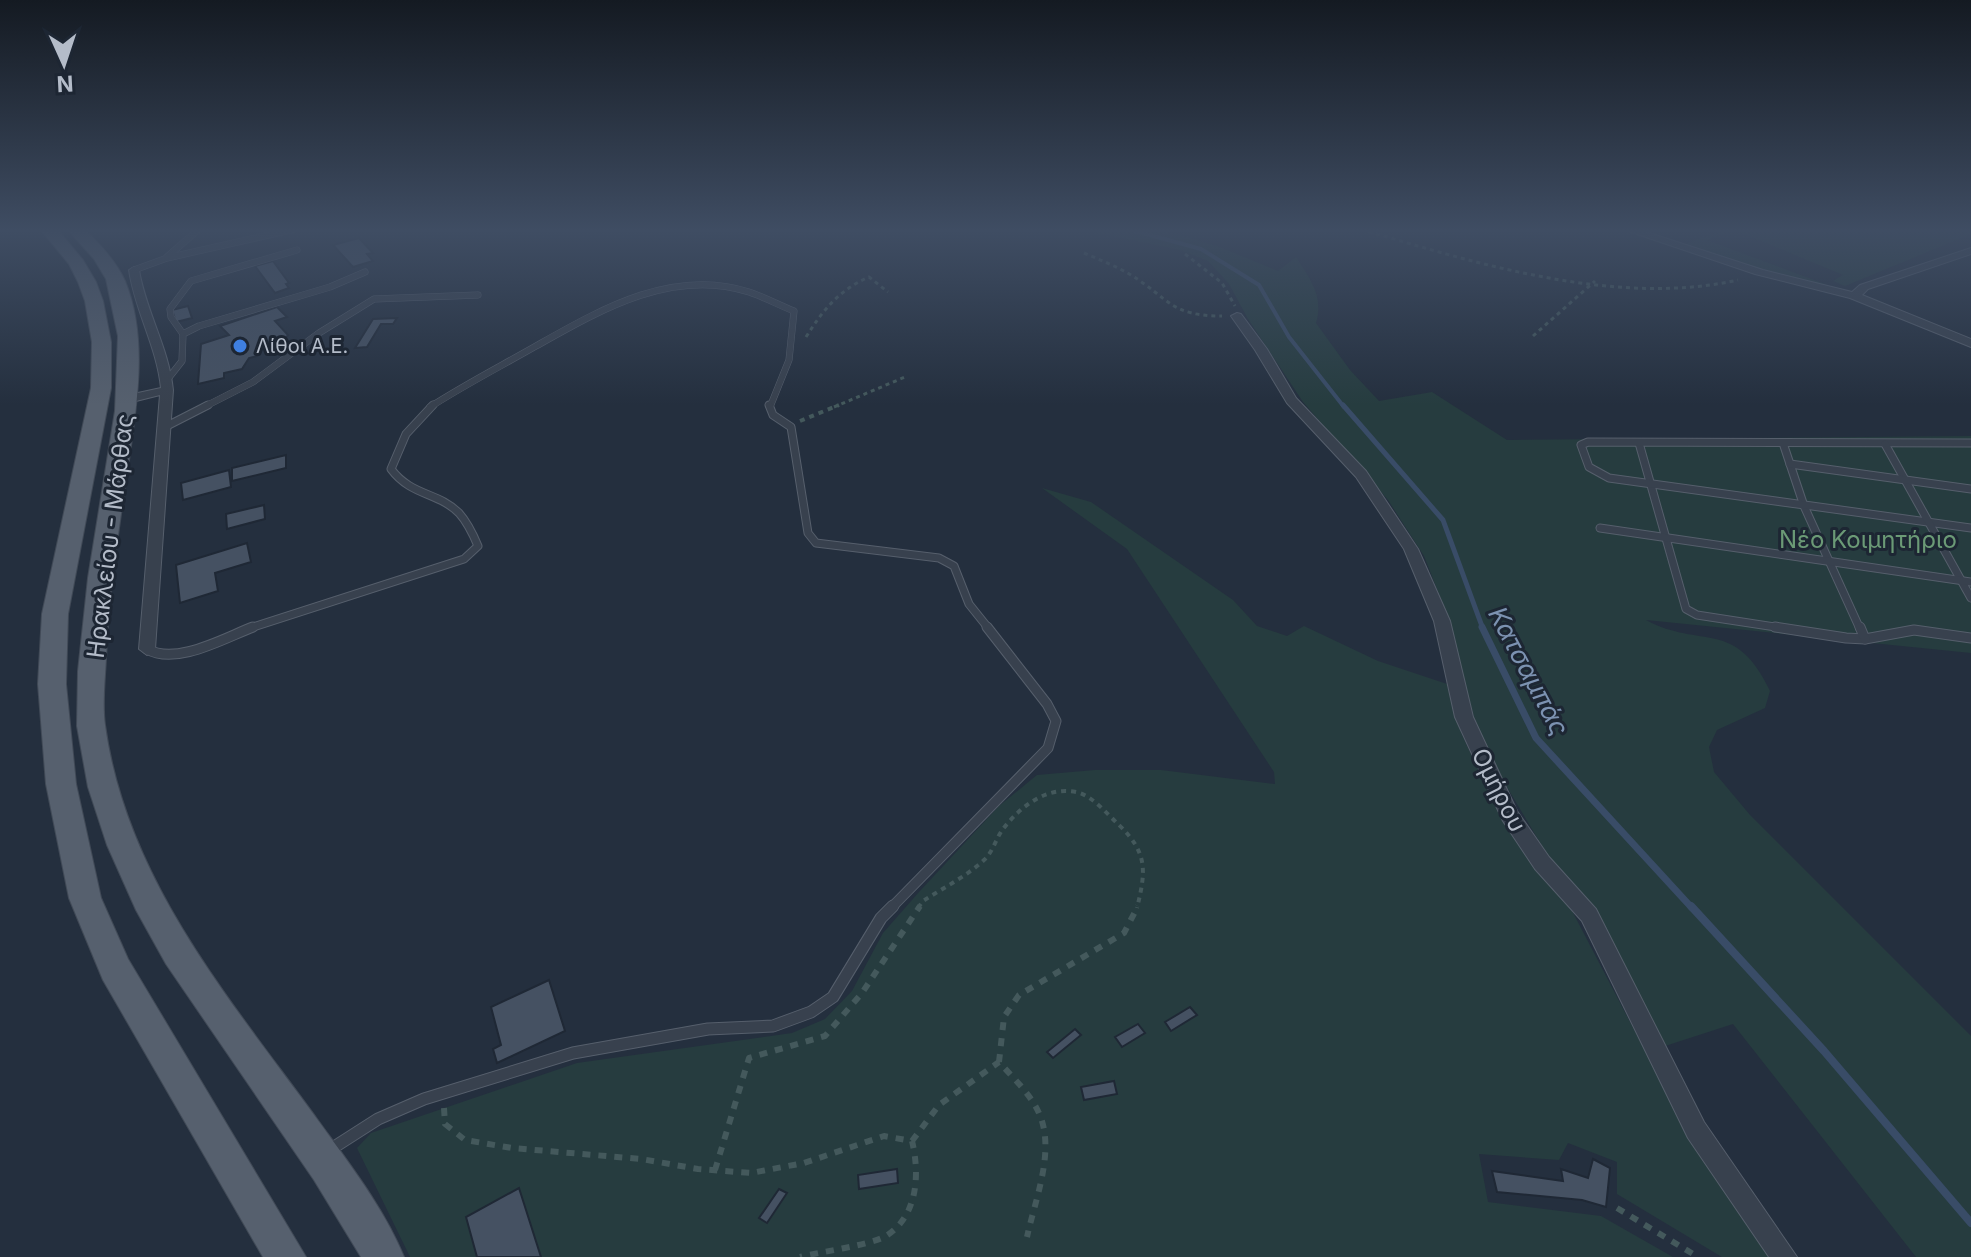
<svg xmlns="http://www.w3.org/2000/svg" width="1971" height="1257" font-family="Inter,sans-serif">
	<rect width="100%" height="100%" fill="#242f3e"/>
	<g fill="#263c3f">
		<path d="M1078 229H1159L1217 246 1278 271 1296 257C1310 279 1324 296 1316 323L1350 370 1379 401 1432 392 1507 440 1971 436V653L1646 620C1702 650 1735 617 1770 691L1765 708 1717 730 1709 747 1714 772 1750 815 1971 1036V1257H1916L1733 1024 1662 1047 1492 762 1475 721 1446 612 1424 556 1388 500 1303 402 1248 319 1229 284 1208 261 1180 250Z"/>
		<polygon points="1727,229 1971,229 1971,234 1845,286 1833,281 1843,275 1735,230 1707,240 1841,290 1738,264 1685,244"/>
		<polygon points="1042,488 1091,502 1233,600 1257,626 1287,636 1304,626 1378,661 1447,684 1462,735 1491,797 1528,857 1570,907 1664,1087 1771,1257 1722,1257 1617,1194 1617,1162 1568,1143 1559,1160 1479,1154 1488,1202 1601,1216 1673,1257 410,1257 357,1148 371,1133 577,1063 792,1033 825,1019 852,991 883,933 919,892 999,806 1037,775 1095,770 1161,770 1275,784 1274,772 1127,549"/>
	</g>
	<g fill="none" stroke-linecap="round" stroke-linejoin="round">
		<polyline stroke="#394c67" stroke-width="4" points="1128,229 1201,249 1259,285 1289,337 1344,407"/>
		<polyline stroke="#394c67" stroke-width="5" points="1343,405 1443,520 1483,629"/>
		<polyline stroke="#394c67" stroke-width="7" points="1482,627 1536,738 1692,908"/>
		<polyline stroke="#394c67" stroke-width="8" points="1691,906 1824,1051 1971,1223"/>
	</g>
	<g fill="#455162" stroke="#1f2835" stroke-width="2">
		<polygon points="359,238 373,253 367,254 373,261 353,267 333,245"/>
		<polygon points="273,261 289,283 286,284 289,288 275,293 255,266"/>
		<polygon points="188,306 192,318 176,322 172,310"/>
		<polygon points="277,307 287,317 275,321 288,335 278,348 264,348 257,356 249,358 242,369 224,373 224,378 198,384 201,344 229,335 220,326"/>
		<polygon points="397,318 393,324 381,324 367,347 355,348 373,319"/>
		<polygon points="286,455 286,468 232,481 232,468"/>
		<polygon points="229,470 231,487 183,500 181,483"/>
		<polygon points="264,505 265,519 227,529 226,514"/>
		<polygon points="247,543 251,562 215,573 218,591 180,603 176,565"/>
		<polygon points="549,980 565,1031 497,1063 493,1049 501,1045 491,1007"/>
		<polygon points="1190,1007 1197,1015 1171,1031 1165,1022"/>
		<polygon points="1138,1024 1145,1033 1122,1047 1115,1037"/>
		<polygon points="1075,1029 1081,1035 1053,1058 1047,1052"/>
		<polygon points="1114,1081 1117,1094 1084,1100 1081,1087"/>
		<polygon points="1593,1159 1610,1168 1606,1207 1582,1200 1497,1192 1492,1171 1563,1181 1561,1169 1588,1178"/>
		<polygon points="897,1169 898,1183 859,1189 858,1175"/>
		<polygon points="519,1188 541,1257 477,1257 466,1217"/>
		<polygon points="779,1189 787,1193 767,1223 759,1218"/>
	</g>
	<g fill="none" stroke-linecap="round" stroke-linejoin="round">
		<g stroke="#565f6c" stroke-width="7">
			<g id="service-far3">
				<polyline points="167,257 199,229"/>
				<polyline points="134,270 167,258 295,229"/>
				<polyline points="183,334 171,317 170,309 191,281 297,250"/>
				<polyline points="167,380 182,361 183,334 199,326 330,287 365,272"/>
				<polyline points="204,407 253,382 319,333 374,299 478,295"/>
				<path d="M430 407C464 385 501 366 536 346 600 310 673 267 749 292 764 297 779 305 794 311L789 360 770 407"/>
			</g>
		</g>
		<g stroke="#565f6c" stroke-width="9">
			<g id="service-far2">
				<polyline points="769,405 773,415 791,427 808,533 816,543 939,558 954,566 969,604 989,629"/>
				<polyline points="165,427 208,405"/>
				<polyline points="1639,443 1686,609 1697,615 1788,629"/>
				<polyline points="1783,443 1804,506 1860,629"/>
				<polyline points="1971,443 1588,442 1581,445 1589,467 1609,478 1971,528"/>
				<polyline points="1885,444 1971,598"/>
				<polyline points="1790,464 1971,489"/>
				<polyline points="1600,528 1971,582"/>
				<path d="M247 629 464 559 478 546C473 534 468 523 459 513 438 492 411 496 391 469L406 434 433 405"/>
			</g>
		</g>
		<g stroke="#565f6c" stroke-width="11">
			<g id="service-far1">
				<polyline points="1775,627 1846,638 1865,639 1914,630 1971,638"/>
				<polyline points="1860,627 1865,639"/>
				<path d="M147 649C176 666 224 638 253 627"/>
				<polyline points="891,908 1048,748 1056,721 1047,704 987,627"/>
			</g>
		</g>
		<g stroke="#565f6c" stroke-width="13">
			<polyline id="service" points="328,1151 378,1119 424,1099 573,1053 708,1029 773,1026 811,1012 833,997 881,918 893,906"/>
		</g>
		<g stroke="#565f6c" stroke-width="2">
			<g id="minor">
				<polygon points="1622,229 1637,229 1763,270 1852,292 1860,285 1971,248 1971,254 1868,289 1862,295 1971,339 1971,347 1850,298 1755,274"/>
				<path d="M134 267 139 270C146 312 169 348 173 390L155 649 147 655 139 649 160 395 128 403 122 399 124 396 161 388C157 347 135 311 129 270Z"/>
				<polygon points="1237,313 1241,314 1267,349 1296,398 1366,471 1418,549 1450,621 1473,717 1517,811 1549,857 1596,909 1704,1122 1797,1257 1769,1257 1688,1138 1582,921 1535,869 1503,821 1455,717 1434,621 1404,549 1356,477 1287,403 1255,350 1231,316"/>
			</g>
		</g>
		<g stroke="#414a57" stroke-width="2">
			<g id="primary">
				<polygon points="40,229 57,229 83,260 96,282 103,301 111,342 111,388 68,614 66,684 76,784 101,898 128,959 306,1257 263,1257 103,980 69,898 46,784 38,684 42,614 91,388 92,342 85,301 78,282 69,264"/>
				<path d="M67 229H84C100 244 116 261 125 281 148 337 137 403 129 460 119 526 109 592 106 658 105 680 102 703 105 725 126 879 229 998 317 1119 348 1162 384 1208 404 1257H361L314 1180 166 964 136 910 107 845 88 787 77 726 78 671 88 578 115 411 118 336 106 279 94 259Z"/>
			</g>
		</g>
		<g stroke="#44595c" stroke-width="3" stroke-dasharray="4 4" stroke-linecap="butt">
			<path d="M1361 229C1477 264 1617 307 1738 280"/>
			<path d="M1084 253C1100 260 1116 266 1131 275 1170 299 1170 316 1222 316"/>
			<polyline points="1185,254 1222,283 1235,306"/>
			<polyline points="1533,336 1595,281"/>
			<path d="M806 337C823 310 839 290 869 277L888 292"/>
			<polyline points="834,407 905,377"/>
		</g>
		<g stroke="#44595c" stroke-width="4" stroke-dasharray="5 5" stroke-linecap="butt">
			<polyline points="800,421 839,405"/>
			<path d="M918 908 923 901C943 888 967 876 984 860 993 852 996 838 1003 829 1020 807 1046 786 1076 792 1092 795 1107 814 1119 825 1148 853 1146 871 1137 908"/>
		</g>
		<g stroke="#44595c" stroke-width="6" stroke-dasharray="8 8" stroke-linecap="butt">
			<polyline points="999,1062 1004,1017 1019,995 1124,933 1138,906"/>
			<path d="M444 1108 445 1124 465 1140 512 1148 641 1159 698 1169 751 1173 804 1163 884 1136 912 1141C920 1174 918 1216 886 1236 871 1245 819 1252 800 1257"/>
			<path d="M912 1141 939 1105 999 1062C1014 1079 1033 1096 1041 1118 1054 1155 1035 1200 1027 1237"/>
			<polyline points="715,1170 749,1058 825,1036 862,993 920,906"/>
			<polyline points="1617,1208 1698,1257"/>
		</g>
		<use href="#service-far3" stroke="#38414e" stroke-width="6"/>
		<use href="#service-far2" stroke="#38414e" stroke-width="7"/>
		<use href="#service-far1" stroke="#38414e" stroke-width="9"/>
		<use href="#service" stroke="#38414e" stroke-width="11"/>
		<use href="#minor" fill="#38414e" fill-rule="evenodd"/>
		<use href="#primary" fill="#56606e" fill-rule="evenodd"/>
	</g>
	<linearGradient id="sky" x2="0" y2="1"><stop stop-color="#141a22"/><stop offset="0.57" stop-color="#3f4d63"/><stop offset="1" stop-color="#3f4d63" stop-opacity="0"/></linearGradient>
	<rect width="1971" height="405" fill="url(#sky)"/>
	<circle fill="#3f7fe0" stroke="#1d2633" stroke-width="3" cx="240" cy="346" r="8"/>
	<g text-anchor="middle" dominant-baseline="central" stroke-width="6" stroke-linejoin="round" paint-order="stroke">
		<g font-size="20" fill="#b4bcc9" stroke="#1d2633" text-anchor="start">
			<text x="256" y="346">Λίθοι Α.Ε.</text>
		</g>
		<g font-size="24" fill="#b4bcc9" stroke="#1d2633">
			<text transform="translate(110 536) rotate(-83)">Ηρακλείου - Μάρθας</text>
			<text transform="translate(1499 790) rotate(63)">Ομήρου</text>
		</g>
		<g font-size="24" fill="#6b9a76" stroke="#1d2633">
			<text x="1868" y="539">Νέο Κοιμητήριο</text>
		</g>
		<g font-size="26" font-style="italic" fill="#7c92b1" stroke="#1d2633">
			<text transform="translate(1529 671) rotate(62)">Κατσαμπάς</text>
		</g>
	</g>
	<g transform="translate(64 64) rotate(177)" stroke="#1d2633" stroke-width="6" paint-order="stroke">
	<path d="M0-6L14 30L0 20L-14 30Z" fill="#b4bcc9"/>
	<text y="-12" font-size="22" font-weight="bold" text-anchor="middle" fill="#b4bcc9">N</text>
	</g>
</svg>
